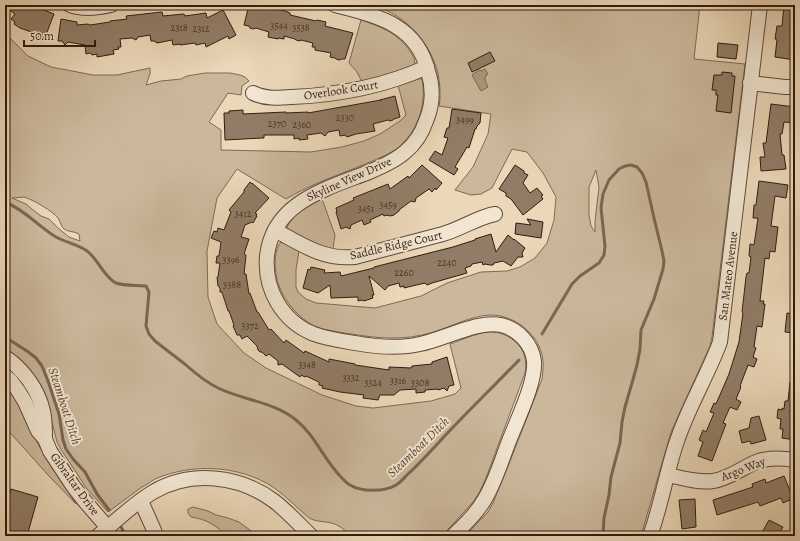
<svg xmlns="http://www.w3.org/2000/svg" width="800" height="541" font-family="Alegreya,serif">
	<rect width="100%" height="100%" fill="#ebd8b9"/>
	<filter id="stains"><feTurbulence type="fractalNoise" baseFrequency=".005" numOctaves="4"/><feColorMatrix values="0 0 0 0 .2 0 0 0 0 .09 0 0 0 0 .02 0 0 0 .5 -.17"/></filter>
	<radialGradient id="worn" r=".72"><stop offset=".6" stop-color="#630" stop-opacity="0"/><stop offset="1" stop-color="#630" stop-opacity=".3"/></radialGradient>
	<g fill="#cbb89c" stroke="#7e6a55" fill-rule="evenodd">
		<path d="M368 5H700L694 59 745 64 712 337 710 346 671 432 641 536H465L488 512 493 503 507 469 542 379C543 371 544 363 542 355 537 333 514 315 491 315 470 315 444 331 422 335 394 341 371 337 344 333 334 331 323 330 314 326 299 318 285 302 279 286 275 275 272 252 281 242H284L299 251 296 270V287L298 292 306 299 316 303 375 308 421 296 447 283 481 272 507 271 520 267 535 258 547 243 554 220 556 197 543 173 527 152 512 149 492 188 481 194 471 195 455 190 473 167 488 134 491 114 439 106C440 102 440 98 440 94 441 58 417 25 386 10 380 8 374 7 368 5ZM596 170 599 187 595 221V232L591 226 589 215V187Z"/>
		<path d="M361 20C380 26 399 34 410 51 413 56 416 60 414 66L387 76 362 82 357 72 349 63Z"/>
		<path d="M5 33 28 56 51 67 93 75H117L150 68V74L146 85 161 81 181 79 187 76 205 73H230L240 75 245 77 249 81 242 86 241 95 228 93 209 122 221 130V150L311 152 342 147 364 141 380 134 400 121 406 115 398 85 417 79H422C427 105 417 134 395 150 382 158 367 163 353 169 330 178 308 186 286 199L237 169 217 198 207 251 208 297 217 324 244 353 266 368 322 395 356 406 373 408 431 401 455 394 461 388 450 344C462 340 476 333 489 332 504 331 522 342 525 358 526 363 526 368 525 373L486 478 479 493 473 502 442 536H351C346 531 338 524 331 523 324 521 314 522 308 517 296 507 286 496 273 487 239 465 192 463 155 479 151 481 147 485 142 487 131 495 119 504 108 512L87 489 62 451 57 442 48 406 43 390 33 374 21 360 5 348ZM24 197C32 199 54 212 58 218 61 222 61 227 64 229 68 232 74 231 79 234L80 241 69 237 58 228 49 219 41 216 33 210 26 204 12 198Z"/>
		<path d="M322 199 335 235 333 249 318 245 288 229 287 227C294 213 308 206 322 199Z"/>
		<polygon points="5,383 17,398 39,446 76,504 48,475 5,427"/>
		<path d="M193 507 208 511 216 515 228 518 239 522 258 536H226C216 525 206 519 191 517L188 513V509Z"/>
	</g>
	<polygon fill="#ab987f" stroke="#7a6652" points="485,69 488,74 486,75 485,80 488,87 481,91 472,75 479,70 482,71"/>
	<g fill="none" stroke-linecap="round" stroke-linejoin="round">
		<g stroke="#7a6652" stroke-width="3">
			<path d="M5 202C25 210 38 226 56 237 65 242 79 245 87 251 98 259 104 277 116 283 124 286 137 285 146 286L149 292 146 326 149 334 155 341C165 349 176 357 186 365 196 374 206 382 218 388 243 400 274 402 296 420 315 435 324 460 341 477 344 480 346 483 350 485 361 492 385 492 396 485 400 483 404 478 407 475 419 464 430 452 441 440 466 413 493 387 519 360"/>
			<polyline points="542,334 572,284 580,276 599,263 604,255 605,246 601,208 603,194 609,180 619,169 625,166 631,165 637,167 642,173 646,182 654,218 662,251 664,261 663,269 654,299 641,330 640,349 637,365 632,383 625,407 622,422 620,443 611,477 609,495 604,518 603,536"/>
			<polyline points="5,337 27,351 36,358 42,366 48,381 59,414 63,440 66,449 73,459 85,472 97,494 109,510"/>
			<polyline points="121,527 126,536"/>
		</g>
	</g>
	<g fill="#917d67" stroke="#301b0e">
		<polygon points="5,5 41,5 39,8 54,14 44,40 36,37 37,34 20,28 14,24 15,22 11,19 15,14 5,7"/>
		<polygon points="249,5 255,5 274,10 275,8 285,11 290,13 290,15 316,21 317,20 326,22 325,26 353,33 345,59 342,59 339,60 336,59 335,58 330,57 331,53 315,50 315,47 312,47 313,43 301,40 300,41 296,40 295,39 284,36 284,39 278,38 278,39 268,37 269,32 256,28 253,29 250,28 249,26 244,25"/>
		<polygon points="784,5 795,5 795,60 775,57 777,40 775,39 777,26 782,26"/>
		<polygon points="223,10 236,35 229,39 228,36 206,47 205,43 196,45 195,43 180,45 180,44 173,45 172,40 157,43 154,41 151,41 150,35 138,37 136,40 132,38 120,39 121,47 118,47 119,49 113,50 114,54 97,57 97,54 92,55 90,53 86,54 85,45 68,42 65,45 62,41 58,41 61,19 77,22 77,25 88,24 90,25 110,22 110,21 127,19 126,16 162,12 163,16 184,14 185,16 206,13 207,18"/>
		<polygon points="718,43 738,45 736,59 717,57"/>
		<polygon points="490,52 495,61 472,72 468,63"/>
		<polygon points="722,72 732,73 732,76 735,76 731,113 716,111 718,95 716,95 716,90 712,90 714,75 722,75"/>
		<polygon points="395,96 400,117 394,119 393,120 390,121 388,120 373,124 375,131 356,134 347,137 345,135 340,136 339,130 328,132 325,136 321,133 307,135 308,139 299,140 299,138 294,139 294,135 264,135 264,138 262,138 225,140 224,113 229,113 229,111 243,110 243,114 286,112 286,113 308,112 308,113 381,100 380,100"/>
		<polygon points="771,104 795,107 795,123 784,122 782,134 780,134 782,155 784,155 786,169 761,171 760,157 765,157 763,143 766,143"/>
		<polygon points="452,109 481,113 480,123 477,126 476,129 475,129 469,148 467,147 455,167 458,169 454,175 429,160 435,151 442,155 448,138 444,137 447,128 449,128"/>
		<polygon points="422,165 442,183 436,190 435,188 432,192 429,189 416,198 415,202 411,201 399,210 399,211 394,215 390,216 387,215 384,216 383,214 370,220 371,222 364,225 362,220 351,225 350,229 346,227 341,229 336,212 337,212 336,208 354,200 353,198 388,184 390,189 408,176 409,178"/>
		<polygon points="515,165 524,171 524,173 528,175 523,183 530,193 537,188 543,195 541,196 543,199 523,215 511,199 506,196 506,193 499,189"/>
		<polygon points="759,181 788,185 786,198 775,196 771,226 778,227 775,252 770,251 769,259 765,258 760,301 764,301 763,304 765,304 762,327 757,326 754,347 756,348 753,357 757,359 754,367 748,365 740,386 741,387 736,399 741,402 737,410 730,407 723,423 726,424 712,461 698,456 703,442 699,440 703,430 706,432 714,413 710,412 714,403 716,404 729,374 739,342 743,313 742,312 746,277 747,273 749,273 751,257 749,256 750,244 754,245 758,218 753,218 754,205 756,205"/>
		<polygon points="250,182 252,184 252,183 269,198 255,213 257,214 256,216 257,216 253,223 252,222 245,225 241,237 249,239 244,254 246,255 244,274 246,274 249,294 250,293 257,312 258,312 269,330 271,329 284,343 286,340 304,353 305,351 329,362 329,359 355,364 355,365 389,370 389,367 411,368 412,366 432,364 432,362 447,357 454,385 449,386 447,391 444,388 438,390 438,389 425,390 425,392 416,393 416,389 400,390 394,395 380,395 378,400 363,398 364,395 340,392 322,388 323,386 319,385 319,382 306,376 305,377 301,375 300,377 282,364 278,365 278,361 269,354 266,356 262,352 260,352 258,350 257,346 247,336 242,339 240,335 237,335 233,326 234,325 229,311 228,311 222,292 220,292 220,288 218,286 217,277 218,277 220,263 216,263 217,256 219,256 221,242 211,238 214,231 217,232 218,228 224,230 231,212 229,210 244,192 244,190"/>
		<polygon points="527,219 543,222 541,238 515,234 516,223 531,225"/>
		<polygon points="491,234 496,252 508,235 514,240 514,239 525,248 522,253 523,257 518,257 511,266 503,261 494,263 493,265 490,265 485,264 483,265 482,262 472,264 471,266 465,268 467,273 432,283 427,285 425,283 404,288 404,286 400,287 399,283 388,286 385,290 369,276 374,295 372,295 373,298 364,301 362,300 358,301 358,297 331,298 330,285 318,293 303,288 308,269 310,270 311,267 325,270 324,273 340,272 341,276 374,268 374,267 453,247 475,240 475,239"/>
		<polygon points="787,313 795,314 795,333 785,332"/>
		<polygon points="790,382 795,382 795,440 782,438 783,429 780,429 781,419 777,418 778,409 782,410 782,408 784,409 785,401 788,401"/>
		<polygon points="759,416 766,440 751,444 750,441 742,443 739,431 749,428 751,418"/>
		<polygon points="784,476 791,493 791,494 792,499 783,503 781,498 760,506 758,502 717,515 713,500 753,487 752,484 765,479 766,483"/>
		<polygon points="11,489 38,497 27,536 5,536 5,511"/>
		<polygon points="695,499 696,527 682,529 679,500"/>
		<polygon points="769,520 783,527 778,536 760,536"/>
	</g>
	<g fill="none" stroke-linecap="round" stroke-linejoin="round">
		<g stroke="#5f4a39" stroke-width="16">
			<g id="minor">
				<path d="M70 5C83 10 98 8 111 5"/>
				<path d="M335 5C376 16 416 23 428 71 433 87 433 105 426 121 422 133 415 144 405 152 395 161 381 167 369 172 326 189 273 202 267 256 264 290 283 322 314 334 328 339 342 341 355 343 377 347 399 349 420 344 445 339 478 320 501 325 518 329 532 344 534 361 536 382 517 420 509 441 502 459 496 479 486 497 478 512 465 524 453 536"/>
				<polyline points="750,83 785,87 795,87"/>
				<path d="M253 93C265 99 278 98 292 97 339 95 385 86 427 67"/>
				<path d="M275 230C302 245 324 260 355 257L443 234C461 229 478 217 495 214"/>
				<path d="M5 357C23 369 38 389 43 411 45 420 45 430 45 439"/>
				<polyline points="5,376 11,381 19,392 25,402 38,431 45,439 50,451 73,486 83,499 108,528"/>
				<path d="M668 475C682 478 698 483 713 481 728 479 742 468 756 462 768 457 782 458 795 460"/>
				<polyline points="141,501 153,528 156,536"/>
				<path d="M98 536C116 521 133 504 153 492 191 470 239 475 274 501 287 511 299 524 311 536"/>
				<path d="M650 536C661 506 666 474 676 444 687 409 707 377 720 342L760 5"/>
			</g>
		</g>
		<use href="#minor" stroke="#f2e6d2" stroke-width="14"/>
	</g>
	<g text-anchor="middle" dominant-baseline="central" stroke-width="4" stroke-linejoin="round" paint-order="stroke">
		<g font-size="10" fill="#483424">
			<text x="279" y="25">3544</text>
			<text x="179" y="27">2318</text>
			<text x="301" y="27">3538</text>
			<text x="201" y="28">2312</text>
			<text x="345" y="117">2330</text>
			<text x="465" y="119">3499</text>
			<text x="277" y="123">2370</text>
			<text x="302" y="124">2360</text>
			<text x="388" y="204">3459</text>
			<text x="366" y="208">3451</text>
			<text x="243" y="213">3412</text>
			<text x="231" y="259">3396</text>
			<text x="447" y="262">2240</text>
			<text x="404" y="272">2260</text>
			<text x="232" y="284">3388</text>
			<text x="250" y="325">3372</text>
			<text x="307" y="364">3348</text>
			<text x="351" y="377">3332</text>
			<text x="398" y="380">3316</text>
			<text x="373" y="382">3324</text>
			<text x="420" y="382">3308</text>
		</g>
		<g font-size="12" fill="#301b0e" stroke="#f2e6d2">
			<text transform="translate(341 90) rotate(-9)">Overlook Court</text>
			<text transform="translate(349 179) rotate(-24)">Skyline View Drive</text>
			<text transform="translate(396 245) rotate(-13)">Saddle Ridge Court</text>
			<text transform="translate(728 276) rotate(-83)">San Mateo Avenue</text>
			<text transform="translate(743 469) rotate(-21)">Argo Way</text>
			<text transform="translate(75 484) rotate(54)">Gibraltar Drive</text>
		</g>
		<g font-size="13" font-style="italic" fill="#5b4736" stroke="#f2e6d2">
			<text transform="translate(65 406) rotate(72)">Steamboat Ditch</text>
			<text transform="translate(418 447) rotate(-44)">Steamboat Ditch</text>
		</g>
	</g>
	<rect width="800" height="541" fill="none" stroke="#ebd8b9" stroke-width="20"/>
	<rect x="6" y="6" width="788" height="529" fill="none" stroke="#301b0e" stroke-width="2"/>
	<rect x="10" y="10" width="780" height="521" fill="none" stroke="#301b0e"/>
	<path d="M24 40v6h71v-6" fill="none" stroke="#301b0e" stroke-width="2"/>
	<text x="30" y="40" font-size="12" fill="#301b0e" stroke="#f2e6d2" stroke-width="3" paint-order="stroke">50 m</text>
	<rect width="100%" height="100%" filter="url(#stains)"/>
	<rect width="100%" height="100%" fill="url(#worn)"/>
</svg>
